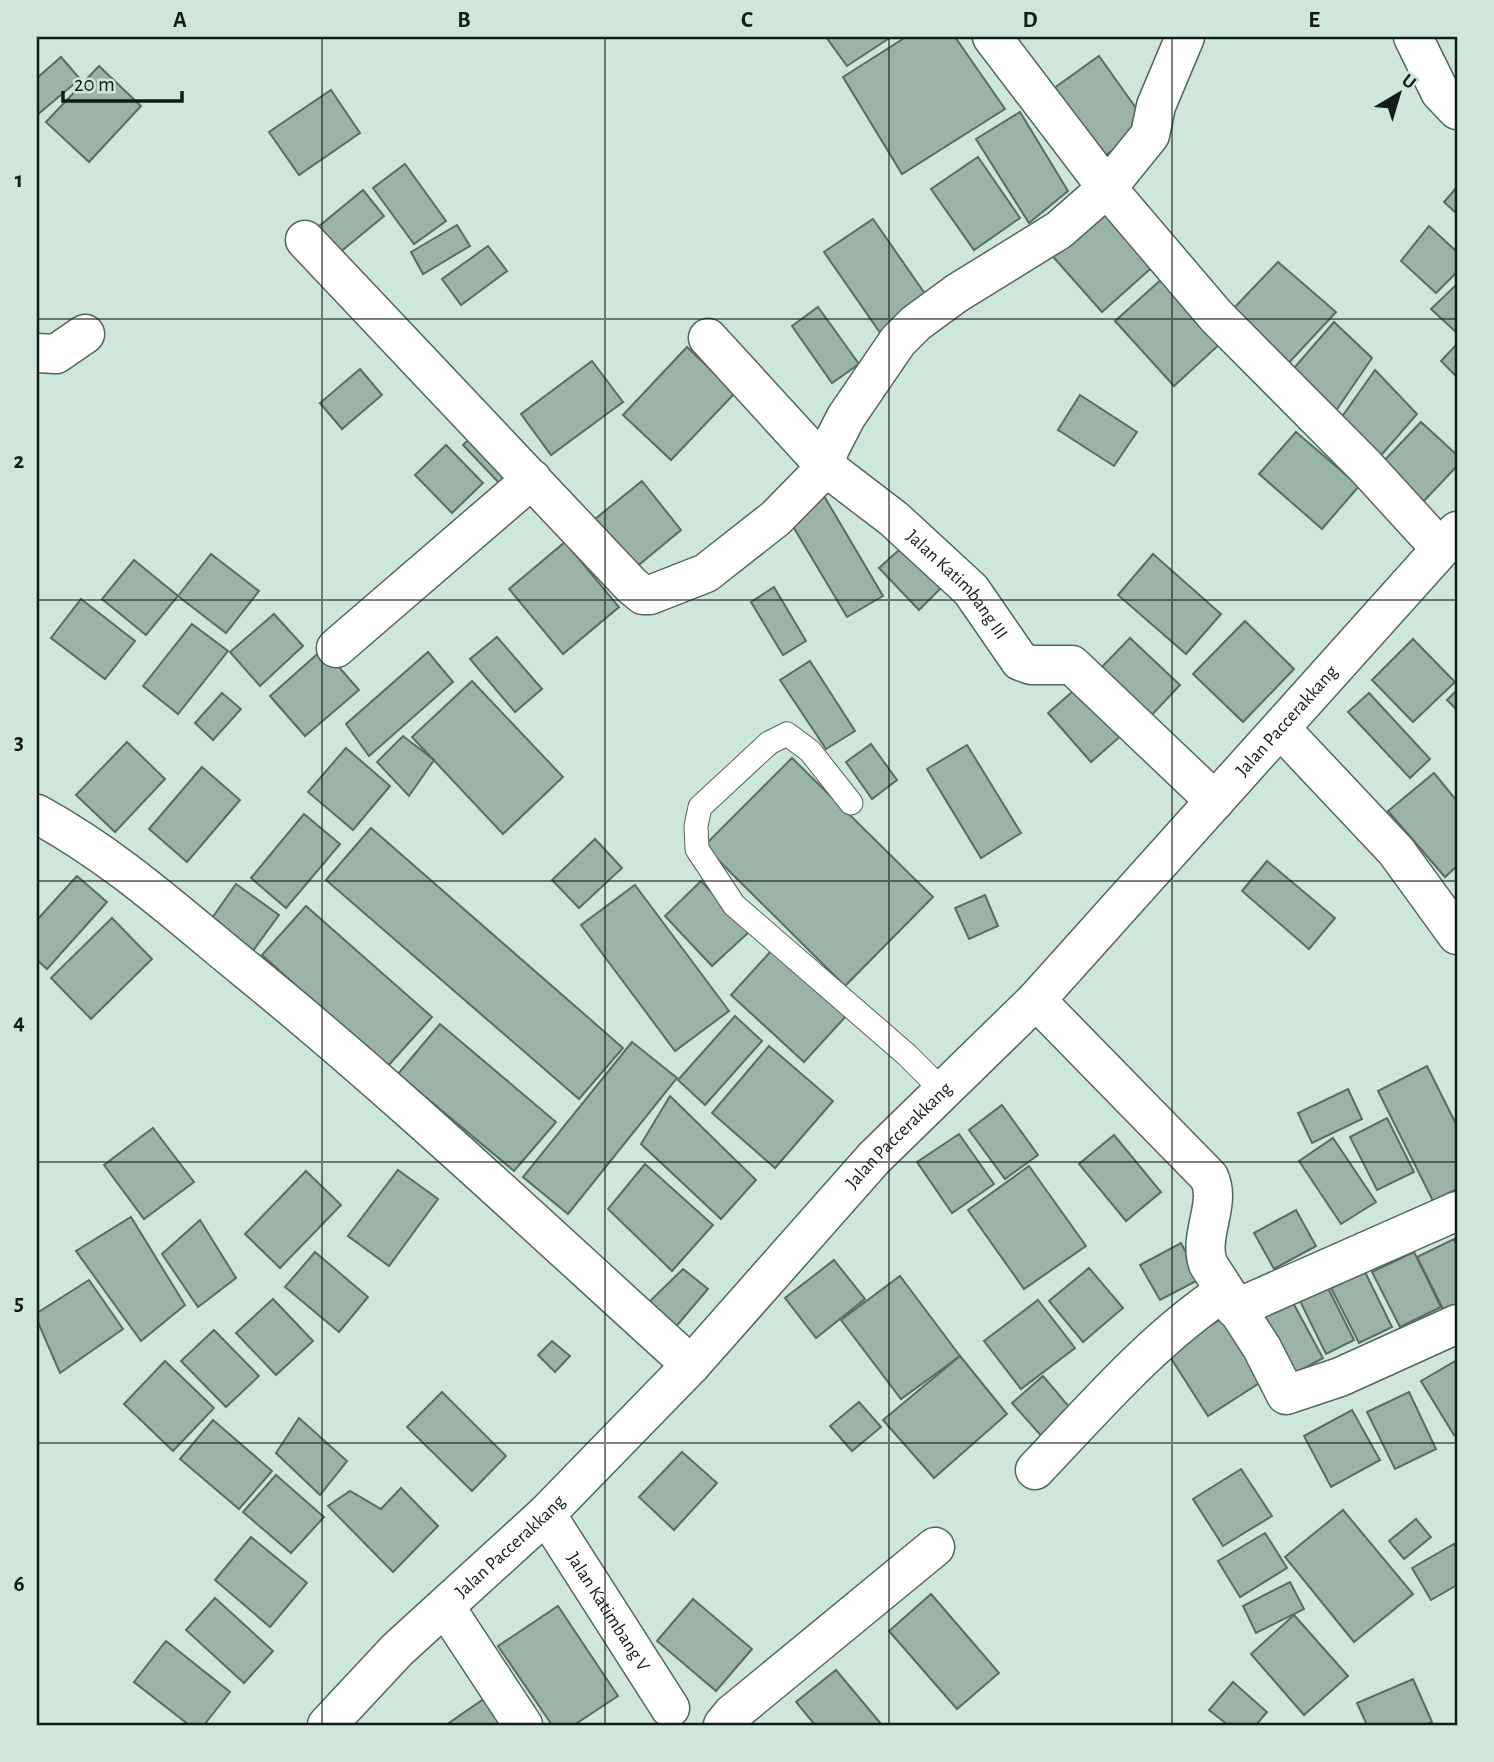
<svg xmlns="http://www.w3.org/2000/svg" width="1494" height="1762" font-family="'Alegreya Sans',sans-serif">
	<rect width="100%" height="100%" fill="#cfe7da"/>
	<g fill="#9bb2a6" stroke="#596e63" stroke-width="2">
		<polygon points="826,37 891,37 847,66"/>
		<polygon points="906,37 955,37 1005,109 902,174 843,77"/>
		<polygon points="1099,56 1148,125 1099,160 1050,91"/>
		<polygon points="61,57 80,79 37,115 37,78"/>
		<polygon points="99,66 141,106 89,162 46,122"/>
		<polygon points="331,90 360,133 299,175 269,132"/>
		<polygon points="1020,112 1068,191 1029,223 976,139"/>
		<polygon points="978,157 1020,218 974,250 931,189"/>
		<polygon points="405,164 446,221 414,244 373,188"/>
		<polygon points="1457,187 1457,214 1444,202"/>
		<polygon points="363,190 384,216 333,258 312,232"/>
		<polygon points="1107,207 1157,263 1102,312 1048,251"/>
		<polygon points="873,219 930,301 881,334 824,252"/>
		<polygon points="457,225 470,246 423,274 411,252"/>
		<polygon points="1429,226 1457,252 1457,272 1436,293 1401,261"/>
		<polygon points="488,246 507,271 461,305 442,279"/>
		<polygon points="1278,262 1336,312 1284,368 1232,310"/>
		<polygon points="1164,277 1222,342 1174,386 1115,321"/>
		<polygon points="1457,284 1457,333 1431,309"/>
		<polygon points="818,307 859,364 832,383 792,326"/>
		<polygon points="1334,322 1372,358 1333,415 1288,375"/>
		<polygon points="1457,344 1457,377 1441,361"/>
		<polygon points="687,347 735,393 671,460 623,415"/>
		<polygon points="592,361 623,402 551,455 521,414"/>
		<polygon points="360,369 382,395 342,429 320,403"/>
		<polygon points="1375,370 1417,414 1377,460 1339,421"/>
		<polygon points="1080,395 1137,432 1114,466 1058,430"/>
		<polygon points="1421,422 1457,455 1457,466 1422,503 1380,465"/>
		<polygon points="477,431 516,470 501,485 463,445"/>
		<polygon points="1296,432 1359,486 1322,529 1259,474"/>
		<polygon points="446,445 483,483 452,513 415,475"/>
		<polygon points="642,481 681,530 635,568 595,519"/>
		<polygon points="824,496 883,596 847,617 788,518"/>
		<polygon points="910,540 948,581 919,610 879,568"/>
		<polygon points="565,542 619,607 563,654 509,589"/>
		<polygon points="211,554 259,591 226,633 178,596"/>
		<polygon points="1153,554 1221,614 1186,654 1118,595"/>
		<polygon points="134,560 178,596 146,635 102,599"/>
		<polygon points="774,587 806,641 783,655 751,602"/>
		<polygon points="81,599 135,641 105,679 51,638"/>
		<polygon points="274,614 303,646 260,686 230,652"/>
		<polygon points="1245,621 1294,669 1243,722 1193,674"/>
		<polygon points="192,624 228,651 178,714 143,686"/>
		<polygon points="497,637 542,689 515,712 470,659"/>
		<polygon points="1130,638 1180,685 1147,720 1097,672"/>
		<polygon points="1413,639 1455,682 1413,722 1372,680"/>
		<polygon points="323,649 359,690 305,736 270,696"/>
		<polygon points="428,652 453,682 369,756 346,724"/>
		<polygon points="810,661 855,731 826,749 780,680"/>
		<polygon points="472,681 563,777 503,834 412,737"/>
		<polygon points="1080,685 1123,734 1091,762 1048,713"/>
		<polygon points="1457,690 1457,710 1447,700"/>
		<polygon points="222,693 241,709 213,740 195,723"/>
		<polygon points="1369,693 1430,759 1410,778 1348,712"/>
		<polygon points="403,736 434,760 409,796 377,762"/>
		<polygon points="127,742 165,779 115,832 76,795"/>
		<polygon points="871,744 897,780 872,799 846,762"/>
		<polygon points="967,745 1021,833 981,858 927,769"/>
		<polygon points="346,748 390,786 353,830 308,792"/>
		<polygon points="792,758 933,897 845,986 704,846"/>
		<polygon points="202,767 240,800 187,862 149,829"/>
		<polygon points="1434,773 1457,801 1457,866 1445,877 1388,811"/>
		<polygon points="304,814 340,844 286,908 251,878"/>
		<polygon points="371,828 623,1048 579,1099 326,880"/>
		<polygon points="595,839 622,868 579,908 552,880"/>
		<polygon points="1267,861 1335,918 1309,949 1242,891"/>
		<polygon points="77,876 107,902 47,969 37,960 37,920"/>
		<polygon points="701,881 749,932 712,966 665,916"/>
		<polygon points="236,884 279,915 252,952 210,921"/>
		<polygon points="635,885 729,1011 675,1051 581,925"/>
		<polygon points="985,895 998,926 969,939 955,908"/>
		<polygon points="306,906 432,1017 387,1067 262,955"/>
		<polygon points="112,918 152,959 91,1019 51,978"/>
		<polygon points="773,949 847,1015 804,1062 731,995"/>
		<polygon points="735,1016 762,1041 705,1105 678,1080"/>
		<polygon points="440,1024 556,1122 514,1171 398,1074"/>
		<polygon points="632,1042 677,1078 568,1214 523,1177"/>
		<polygon points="769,1046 833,1101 775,1168 712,1113"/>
		<polygon points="1427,1066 1457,1126 1457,1189 1433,1201 1378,1091"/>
		<polygon points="1348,1089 1362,1119 1312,1143 1298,1113"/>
		<polygon points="670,1096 756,1180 721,1219 641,1144"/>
		<polygon points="1002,1105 1038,1155 1005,1179 969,1130"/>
		<polygon points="1387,1118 1414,1172 1377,1190 1350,1137"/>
		<polygon points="153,1128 194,1182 144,1219 104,1165"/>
		<polygon points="959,1134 994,1184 952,1213 917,1162"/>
		<polygon points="1114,1135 1161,1192 1126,1221 1079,1164"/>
		<polygon points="1333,1138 1376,1202 1341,1224 1299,1161"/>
		<polygon points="645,1164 713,1225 672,1271 608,1209"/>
		<polygon points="1029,1166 1086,1246 1024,1289 968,1210"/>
		<polygon points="398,1170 438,1199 389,1266 348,1236"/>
		<polygon points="306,1171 341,1205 280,1268 245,1234"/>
		<polygon points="1296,1210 1316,1246 1274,1269 1254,1233"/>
		<polygon points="131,1217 185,1305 141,1341 76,1251"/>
		<polygon points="200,1220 236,1278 198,1307 162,1254"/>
		<polygon points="1454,1239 1457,1246 1457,1312 1447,1317 1417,1257"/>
		<polygon points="1181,1243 1200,1279 1160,1300 1140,1265"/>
		<polygon points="315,1252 368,1297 339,1332 285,1287"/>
		<polygon points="1414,1252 1441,1307 1400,1327 1372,1272"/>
		<polygon points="834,1260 865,1299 816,1338 785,1298"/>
		<polygon points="1089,1268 1123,1308 1083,1342 1049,1301"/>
		<polygon points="683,1269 708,1289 674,1329 647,1304"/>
		<polygon points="1365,1272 1392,1327 1359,1343 1331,1288"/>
		<polygon points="900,1276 960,1356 901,1399 841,1320"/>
		<polygon points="89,1280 123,1329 60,1373 37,1320 37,1313"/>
		<polygon points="1327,1286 1354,1340 1326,1354 1299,1299"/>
		<polygon points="273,1299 313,1341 276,1375 236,1333"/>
		<polygon points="1291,1299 1323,1358 1294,1374 1263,1314"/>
		<polygon points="1038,1300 1075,1348 1021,1389 984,1341"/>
		<polygon points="1221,1319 1261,1382 1208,1416 1167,1352"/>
		<polygon points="214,1330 259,1376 226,1407 181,1361"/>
		<polygon points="552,1341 570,1356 555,1372 538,1355"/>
		<polygon points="960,1356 1007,1414 934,1478 883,1420"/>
		<polygon points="1457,1360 1457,1433 1454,1435 1421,1381"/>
		<polygon points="165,1361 214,1408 173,1451 124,1404"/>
		<polygon points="1043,1376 1076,1415 1045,1440 1012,1403"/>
		<polygon points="442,1392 506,1456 472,1491 407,1427"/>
		<polygon points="1409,1392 1436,1449 1395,1469 1367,1412"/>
		<polygon points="859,1402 881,1427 852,1451 830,1426"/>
		<polygon points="1352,1410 1380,1460 1331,1487 1304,1436"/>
		<polygon points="299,1418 347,1461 320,1495 276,1453"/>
		<polygon points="213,1420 272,1471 239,1509 180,1459"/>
		<polygon points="682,1452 717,1483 674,1530 639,1497"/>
		<polygon points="1241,1469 1272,1516 1223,1546 1193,1499"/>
		<polygon points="276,1475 324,1517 291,1553 243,1512"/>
		<polygon points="401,1488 438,1526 393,1572 328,1506 350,1491 381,1509"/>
		<polygon points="1343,1510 1413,1594 1354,1642 1285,1557"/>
		<polygon points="1416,1519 1431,1537 1404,1559 1389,1541"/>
		<polygon points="1265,1533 1287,1568 1240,1597 1218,1561"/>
		<polygon points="251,1537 307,1583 270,1627 215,1580"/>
		<polygon points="1454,1544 1457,1550 1457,1585 1431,1600 1412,1568"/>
		<polygon points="1290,1582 1304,1609 1256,1633 1243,1606"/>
		<polygon points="931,1594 999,1673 957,1709 889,1631"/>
		<polygon points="215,1598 273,1651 244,1683 186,1630"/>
		<polygon points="693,1599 752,1649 716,1691 657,1641"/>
		<polygon points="558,1606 618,1696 574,1725 552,1725 498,1646"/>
		<polygon points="1294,1615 1348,1676 1304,1715 1251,1654"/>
		<polygon points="166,1641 230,1692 204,1725 189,1725 134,1682"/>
		<polygon points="836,1670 882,1725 815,1725 796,1702"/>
		<polygon points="1413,1679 1432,1722 1424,1725 1367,1725 1357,1703"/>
		<polygon points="1233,1682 1267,1712 1256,1725 1228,1725 1209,1710"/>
		<polygon points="488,1696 509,1725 446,1725"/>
	</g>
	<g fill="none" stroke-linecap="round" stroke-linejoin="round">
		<g stroke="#52675d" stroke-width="25">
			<polyline id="service" points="851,803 810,751 787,734 769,743 700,807 696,826 697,849 734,905 907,1055 942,1090"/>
		</g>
		<g stroke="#52675d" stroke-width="41">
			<g id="minor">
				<polyline points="992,37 1107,188 1216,316 1366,467 1440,548"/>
				<polyline points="1413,37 1440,92 1457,110"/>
				<polyline points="305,240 632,586 643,595 650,595 706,573 776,518 826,467 829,450 846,417 898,341 916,323 957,293 1059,230 1107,188 1150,135 1156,106 1185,37"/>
				<path id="s1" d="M708 338 826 467 894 519 971 590 1020 661 1031 665H1072L1215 801"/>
				<polyline points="37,353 56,354 85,334"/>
				<polyline points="336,648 532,479"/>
				<polyline points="1281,729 1396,851 1457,935"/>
				<path d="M37 814C117 858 174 911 244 968 399 1094 543 1231 691 1365"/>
				<path d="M1036 1000 1209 1177C1222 1204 1198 1235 1208 1264L1262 1348 1286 1395 1340 1377 1457 1324"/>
				<polyline points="1235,1309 1457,1211"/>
				<path d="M1035 1470C1095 1407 1152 1340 1225 1291"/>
				<path id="s2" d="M546 1514 670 1708"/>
				<polyline points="446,1608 523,1725"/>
				<polyline points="723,1725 732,1714 935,1547"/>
			</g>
		</g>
		<g stroke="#52675d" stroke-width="41">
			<g id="secondary">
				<path id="s3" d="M327 1725 397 1650 546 1514 691 1365 874 1158 1036 1000 1457 531"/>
			</g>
		</g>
		<use href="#service" stroke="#fff" stroke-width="23"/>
		<use href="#minor" stroke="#fff" stroke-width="38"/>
		<use href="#secondary" stroke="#fff" stroke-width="38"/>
	</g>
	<path fill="none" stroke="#131c18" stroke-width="2" stroke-opacity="0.55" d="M322 37V1725M605 37V1725M889 37V1725M1172 37V1725M37 319H1457M37 600H1457M37 881H1457M37 1162H1457M37 1443H1457"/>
	<g text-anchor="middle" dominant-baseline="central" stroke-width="5" stroke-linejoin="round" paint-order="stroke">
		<g font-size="19" fill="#131c18" stroke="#cfe7da">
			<text stroke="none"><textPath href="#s1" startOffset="352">Jalan Katimbang III</textPath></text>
			<text stroke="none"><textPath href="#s3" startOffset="1390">Jalan Paccerakkang</textPath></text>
			<text stroke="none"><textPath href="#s3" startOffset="822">Jalan Paccerakkang</textPath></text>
			<text stroke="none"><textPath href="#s3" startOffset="256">Jalan Paccerakkang</textPath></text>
			<text stroke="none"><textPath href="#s2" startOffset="116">Jalan Katimbang V</textPath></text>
		</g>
	</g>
	<rect width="1494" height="1762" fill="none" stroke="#cfe7da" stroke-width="77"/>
	<g transform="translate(1399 94) rotate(38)" stroke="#cfe7da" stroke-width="5" paint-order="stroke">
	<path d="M0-5L12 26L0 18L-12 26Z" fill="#131c18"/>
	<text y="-10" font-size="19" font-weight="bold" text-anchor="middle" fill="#131c18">U</text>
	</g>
	<path d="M63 91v10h119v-10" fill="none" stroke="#131c18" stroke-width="3.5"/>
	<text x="74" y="91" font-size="21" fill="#131c18" stroke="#cfe7da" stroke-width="5" paint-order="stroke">20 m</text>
	<rect x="38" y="38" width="1418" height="1686" fill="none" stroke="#131c18" stroke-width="2.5"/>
	<g font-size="23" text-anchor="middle" font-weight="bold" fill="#131c18">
		<text x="180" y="27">A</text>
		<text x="464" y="27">B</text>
		<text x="747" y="27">C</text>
		<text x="1030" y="27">D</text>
		<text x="1314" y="27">E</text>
		<text x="19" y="187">1</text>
		<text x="19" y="468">2</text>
		<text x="19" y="749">3</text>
		<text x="19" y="1029">4</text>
		<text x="19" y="1310">5</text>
		<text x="19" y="1591">6</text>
	</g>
</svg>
